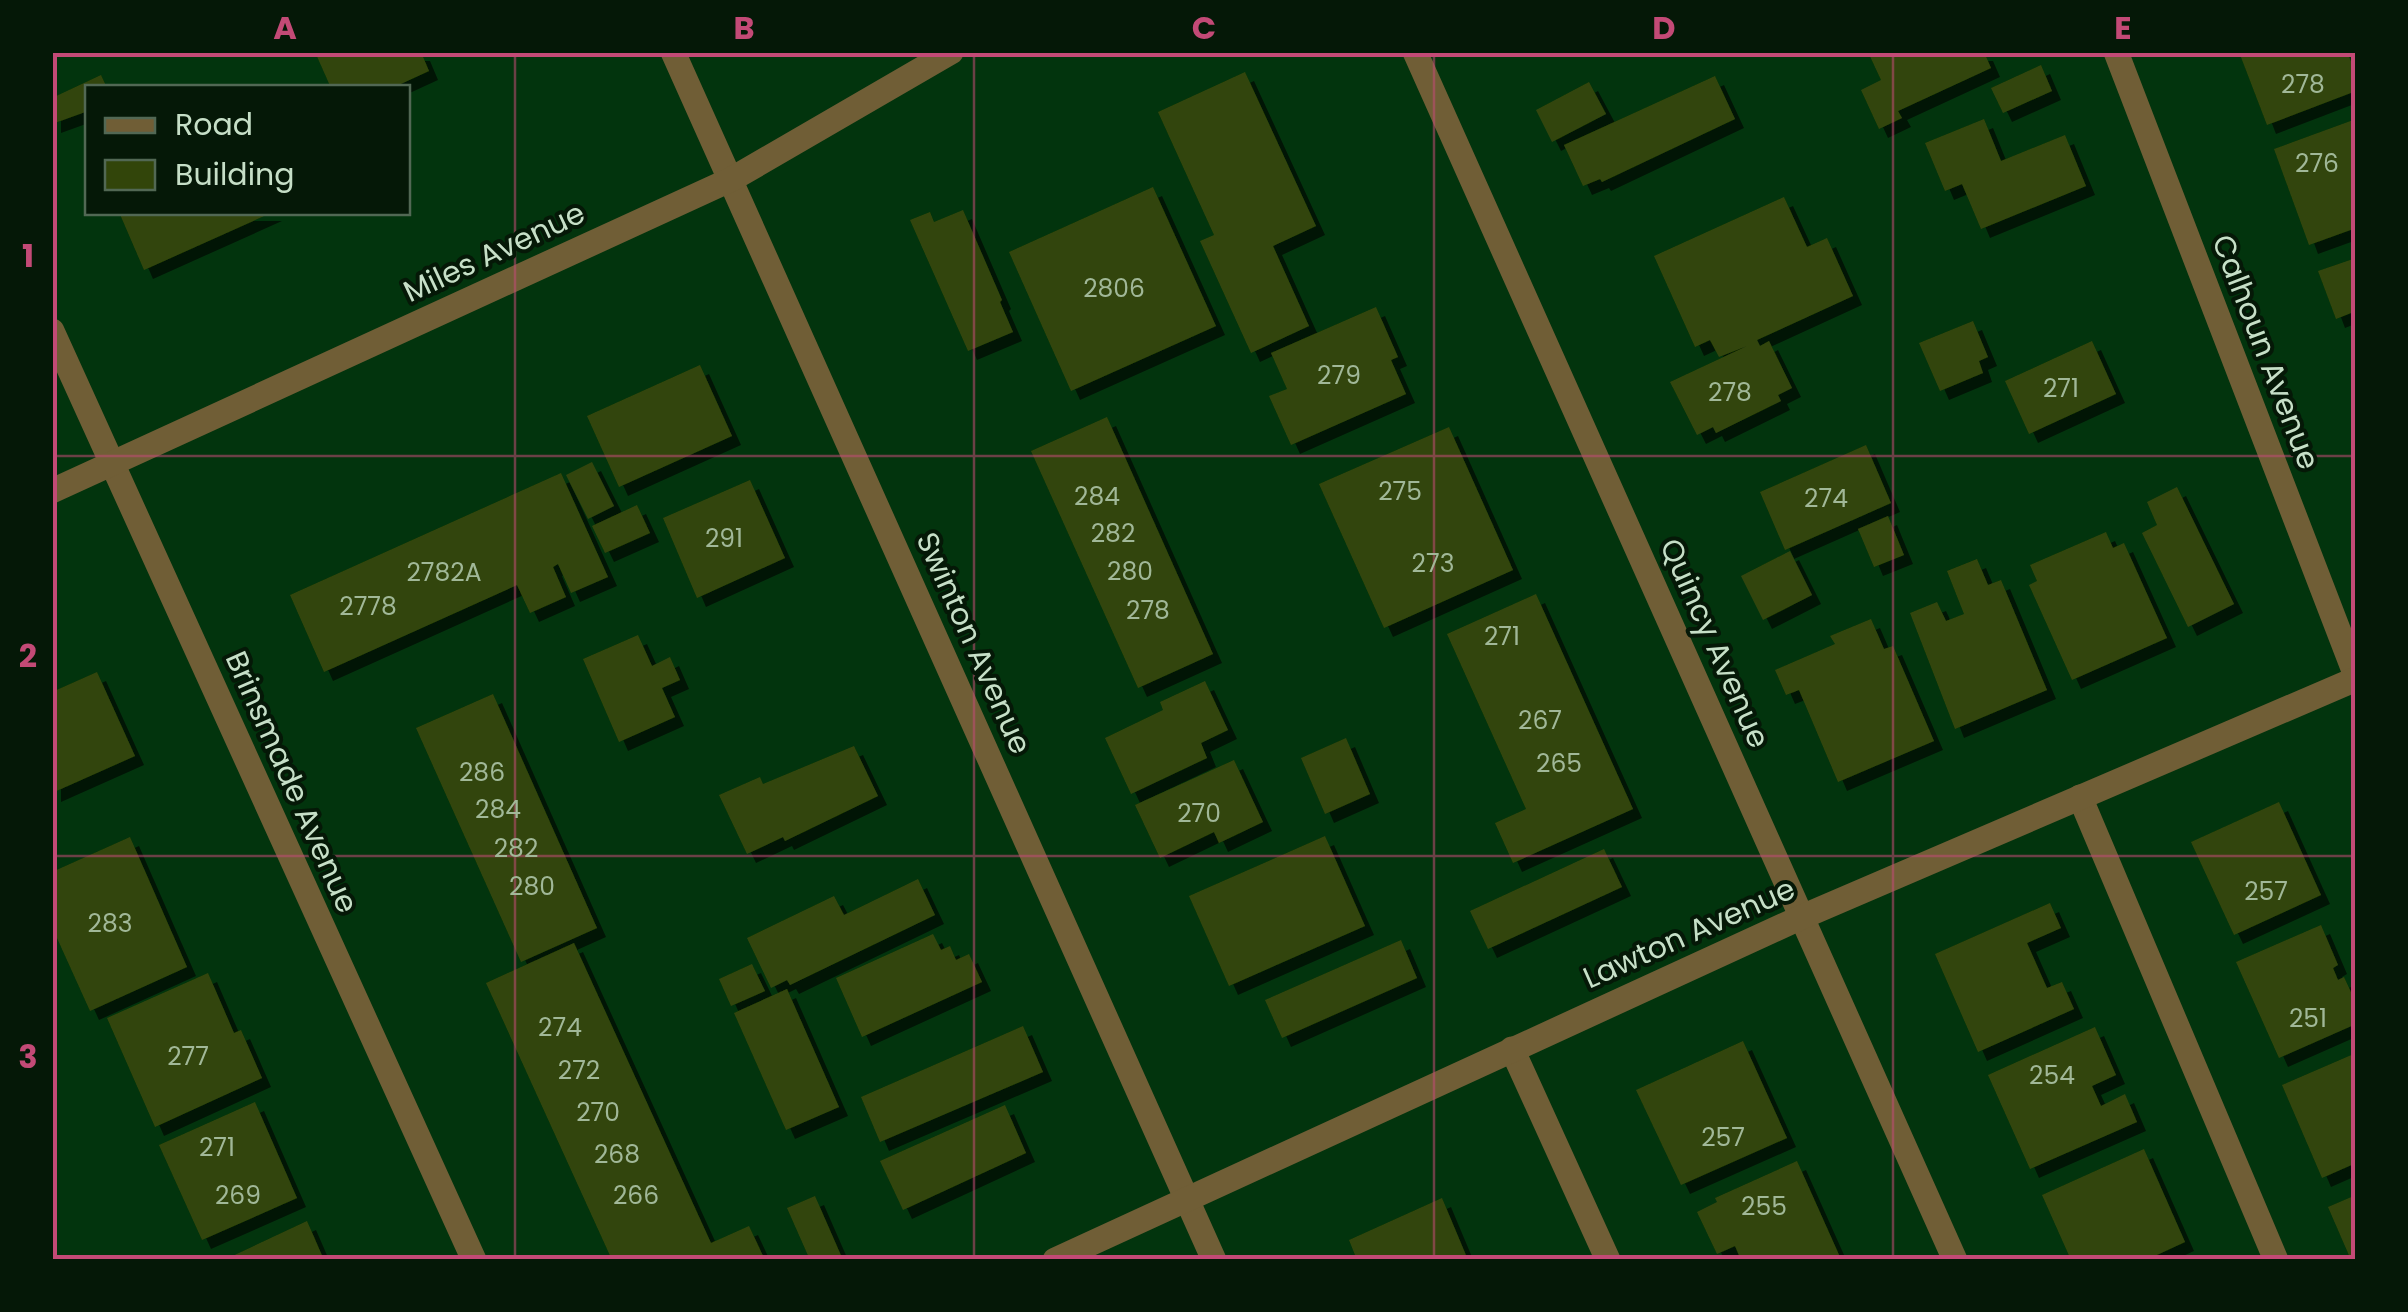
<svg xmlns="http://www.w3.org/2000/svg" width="2408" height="1312" font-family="Poppins,sans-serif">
	<defs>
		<filter id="shadow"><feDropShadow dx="9" dy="9" stdDeviation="0" flood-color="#0009"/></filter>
	</defs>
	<rect width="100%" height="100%" fill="#02340d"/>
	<g fill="#32450a" filter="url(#shadow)">
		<polygon points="315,52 421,52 429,71 392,88 331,88"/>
		<polygon points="1868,52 1984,52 1991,68 1898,111 1902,118 1879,129 1861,90 1881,80"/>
		<polygon points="2239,52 2347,52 2356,73 2356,91 2267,125"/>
		<polygon points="2041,65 2052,91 2003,113 1991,88"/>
		<polygon points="1245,72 1316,226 1273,246 1309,326 1251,353 1200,241 1214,235 1158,112"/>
		<polygon points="101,75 107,88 88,88 88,111 52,124 52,98"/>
		<polygon points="1715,76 1735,119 1602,182 1600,179 1583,186 1564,145"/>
		<polygon points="1589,82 1606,114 1552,142 1536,110"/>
		<polygon points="1984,119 2001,161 2065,135 2086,186 1981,229 1962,184 1945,191 1925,143"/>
		<polygon points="2356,119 2356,228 2309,245 2274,149"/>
		<polygon points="1153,187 1216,326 1071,391 1009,252"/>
		<polygon points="1784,197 1807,247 1827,238 1853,296 1757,340 1760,346 1769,341 1792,388 1778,395 1781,401 1716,433 1713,427 1697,435 1670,382 1747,346 1719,357 1710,340 1695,347 1654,256"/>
		<polygon points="963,210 1002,300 1000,302 1013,332 968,351 910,220 930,212 934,222"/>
		<polygon points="119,212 273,212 144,270"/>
		<polygon points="2356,258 2356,311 2336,319 2318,271"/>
		<polygon points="1376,307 1398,357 1391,360 1406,394 1291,445 1269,396 1287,389 1271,353"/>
		<polygon points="1973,321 1988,357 1979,361 1983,373 1940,391 1919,343"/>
		<polygon points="2092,341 2116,394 2029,434 2005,381"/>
		<polygon points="700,365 732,436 619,487 587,416"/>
		<polygon points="1107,417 1213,654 1138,688 1031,451"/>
		<polygon points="1449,427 1513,570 1384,628 1319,484"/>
		<polygon points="1866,445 1891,503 1785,550 1760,492"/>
		<polygon points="592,462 614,506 588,519 566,475"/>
		<polygon points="561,473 608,577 571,593 558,564 553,567 566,597 530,613 517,585 324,672 290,595"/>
		<polygon points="750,480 785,558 697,598 663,518"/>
		<polygon points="2177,487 2234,604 2188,627 2142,533 2157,525 2147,502"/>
		<polygon points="637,505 650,533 605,553 592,526"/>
		<polygon points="1888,516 1904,555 1874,567 1858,529"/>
		<polygon points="2106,532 2113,548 2124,543 2167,638 2072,680 2029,585 2037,581 2030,565"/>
		<polygon points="1790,551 1812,595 1763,620 1741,576"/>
		<polygon points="1977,559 1988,585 2001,580 2047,690 1955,729 1910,613 1937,602 1946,621 1964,614 1947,571"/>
		<polygon points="1536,594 1633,809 1513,863 1495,823 1526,809 1447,634"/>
		<polygon points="1871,619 1884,649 1893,646 1934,741 1838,782 1799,690 1786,695 1775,670 1835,644 1830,636"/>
		<polygon points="638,635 652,666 670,657 680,680 662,688 675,717 619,742 583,659"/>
		<polygon points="97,672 135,756 52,793 52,692"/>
		<polygon points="1205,681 1228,730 1201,743 1207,758 1131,794 1105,738 1163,710 1160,702"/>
		<polygon points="493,694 597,928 521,962 416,728"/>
		<polygon points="1346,738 1370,794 1325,814 1301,758"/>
		<polygon points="854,746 878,796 785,841 783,837 747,854 719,795 760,777 763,784"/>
		<polygon points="1234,760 1263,822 1219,843 1214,832 1160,858 1135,805"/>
		<polygon points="2279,802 2321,895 2234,935 2191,842"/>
		<polygon points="1325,836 1365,926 1229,986 1189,896"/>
		<polygon points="130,837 187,967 90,1011 52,927 52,872"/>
		<polygon points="1604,849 1622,887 1488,949 1470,911"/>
		<polygon points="918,879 935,915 790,985 787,980 771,988 747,938 834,896 844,915"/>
		<polygon points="2050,903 2061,928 2027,943 2047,988 2062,982 2074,1009 1978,1052 1935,954"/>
		<polygon points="2321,925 2338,965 2333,968 2338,980 2344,977 2356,1003 2356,1024 2279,1058 2236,962"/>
		<polygon points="933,934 941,950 950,946 956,960 969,954 982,982 862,1037 836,978"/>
		<polygon points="1401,940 1417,978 1282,1038 1265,1000"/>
		<polygon points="574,943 711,1243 749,1226 765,1260 612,1260 486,983"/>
		<polygon points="752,964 765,991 731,1006 719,979"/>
		<polygon points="208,973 234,1033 241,1030 262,1078 155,1127 107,1018"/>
		<polygon points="787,989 839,1107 786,1130 734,1013"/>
		<polygon points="1023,1026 1043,1072 880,1142 861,1097"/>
		<polygon points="2095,1027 2116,1075 2092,1086 2101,1106 2125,1094 2137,1122 2030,1169 1988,1075"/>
		<polygon points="1743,1041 1787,1138 1681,1185 1636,1090"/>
		<polygon points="2356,1053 2356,1163 2322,1178 2282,1085"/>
		<polygon points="255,1102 297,1198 202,1240 159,1145"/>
		<polygon points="1005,1105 1026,1153 903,1210 880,1161"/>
		<polygon points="2144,1149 2185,1242 2146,1260 2071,1260 2042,1195"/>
		<polygon points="1797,1161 1840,1257 1741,1260 1735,1246 1717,1254 1697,1212 1717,1202 1715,1198"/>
		<polygon points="2356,1195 2356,1260 2351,1260 2328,1207"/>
		<polygon points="815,1196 843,1260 810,1260 787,1208"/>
		<polygon points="1442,1198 1468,1260 1357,1260 1349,1240"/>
		<polygon points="307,1221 324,1260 224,1260"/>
	</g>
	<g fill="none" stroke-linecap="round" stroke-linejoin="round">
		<g stroke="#705e36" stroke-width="25">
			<polyline points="2080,797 2276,1260"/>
			<polyline points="1512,1049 1608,1260"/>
		</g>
		<g stroke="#705e36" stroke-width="25">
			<polyline points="673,52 1214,1260"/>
			<polyline points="1415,52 1955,1260"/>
			<polyline points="2116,52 2356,676"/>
			<polyline points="52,331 474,1260"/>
			<polyline points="52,491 732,179 951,52"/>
			<polyline points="1055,1260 1802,917 2356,679"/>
		</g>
	</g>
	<path fill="none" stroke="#c34a76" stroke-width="2.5" stroke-opacity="0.55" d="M515 52V1260M974 52V1260M1434 52V1260M1893 52V1260M52 456H2356M52 856H2356"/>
	<g text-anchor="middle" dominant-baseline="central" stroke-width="8" stroke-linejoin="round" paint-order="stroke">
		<g font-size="25" fill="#a1b898">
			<text x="2303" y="84">278</text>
			<text x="2317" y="163">276</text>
			<text x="1114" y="288">2806</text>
			<text x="1339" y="375">279</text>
			<text x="2061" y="388">271</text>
			<text x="1730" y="392">278</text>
			<text x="1400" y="491">275</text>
			<text x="1097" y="496">284</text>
			<text x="1826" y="498">274</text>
			<text x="1113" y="533">282</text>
			<text x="724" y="538">291</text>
			<text x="1433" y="563">273</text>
			<text x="1130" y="571">280</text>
			<text x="444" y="572">2782A</text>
			<text x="368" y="606">2778</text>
			<text x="1148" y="610">278</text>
			<text x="1502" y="636">271</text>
			<text x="1540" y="720">267</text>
			<text x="1559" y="763">265</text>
			<text x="482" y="772">286</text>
			<text x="498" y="809">284</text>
			<text x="1199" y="813">270</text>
			<text x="516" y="848">282</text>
			<text x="532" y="886">280</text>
			<text x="2266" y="891">257</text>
			<text x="110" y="923">283</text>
			<text x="2308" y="1018">251</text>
			<text x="560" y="1027">274</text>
			<text x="188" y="1056">277</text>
			<text x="579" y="1070">272</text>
			<text x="2052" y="1075">254</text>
			<text x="598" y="1112">270</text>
			<text x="1723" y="1137">257</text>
			<text x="217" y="1147">271</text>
			<text x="617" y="1154">268</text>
			<text x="238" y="1195">269</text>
			<text x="636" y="1195">266</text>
			<text x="1764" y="1206">255</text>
		</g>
		<g font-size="30" fill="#c6dfc7" stroke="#051807">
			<text transform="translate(494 252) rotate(-25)">Miles Avenue</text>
			<text transform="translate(2266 352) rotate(69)">Calhoun Avenue</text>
			<text transform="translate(974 643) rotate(66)">Swinton Avenue</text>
			<text transform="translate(1715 643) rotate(66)">Quincy Avenue</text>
			<text transform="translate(292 782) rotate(66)">Brinsmade Avenue</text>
			<text transform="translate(1689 933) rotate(-24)">Lawton Avenue</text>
		</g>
	</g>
	<rect width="2408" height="1312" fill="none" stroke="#051807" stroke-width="110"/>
	<rect x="85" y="85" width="325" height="130" fill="#051807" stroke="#526854" stroke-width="2.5"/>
	<rect x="105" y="118" width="50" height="15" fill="#705e36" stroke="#526854" stroke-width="2.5"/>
	<text x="175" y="135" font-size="30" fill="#c6dfc7">Road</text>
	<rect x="105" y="160" width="50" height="30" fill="#32450a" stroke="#526854" stroke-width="2.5"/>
	<text x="175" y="185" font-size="30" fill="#c6dfc7">Building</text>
	<rect x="55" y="55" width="2298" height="1202" fill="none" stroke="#c34a76" stroke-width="4"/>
	<g font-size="32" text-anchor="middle" font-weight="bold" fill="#c34a76">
		<text x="285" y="39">A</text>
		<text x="744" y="39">B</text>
		<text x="1204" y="39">C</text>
		<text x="1664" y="39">D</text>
		<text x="2123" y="39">E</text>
		<text x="28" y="267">1</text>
		<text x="28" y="667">2</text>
		<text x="28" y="1068">3</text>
	</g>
</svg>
